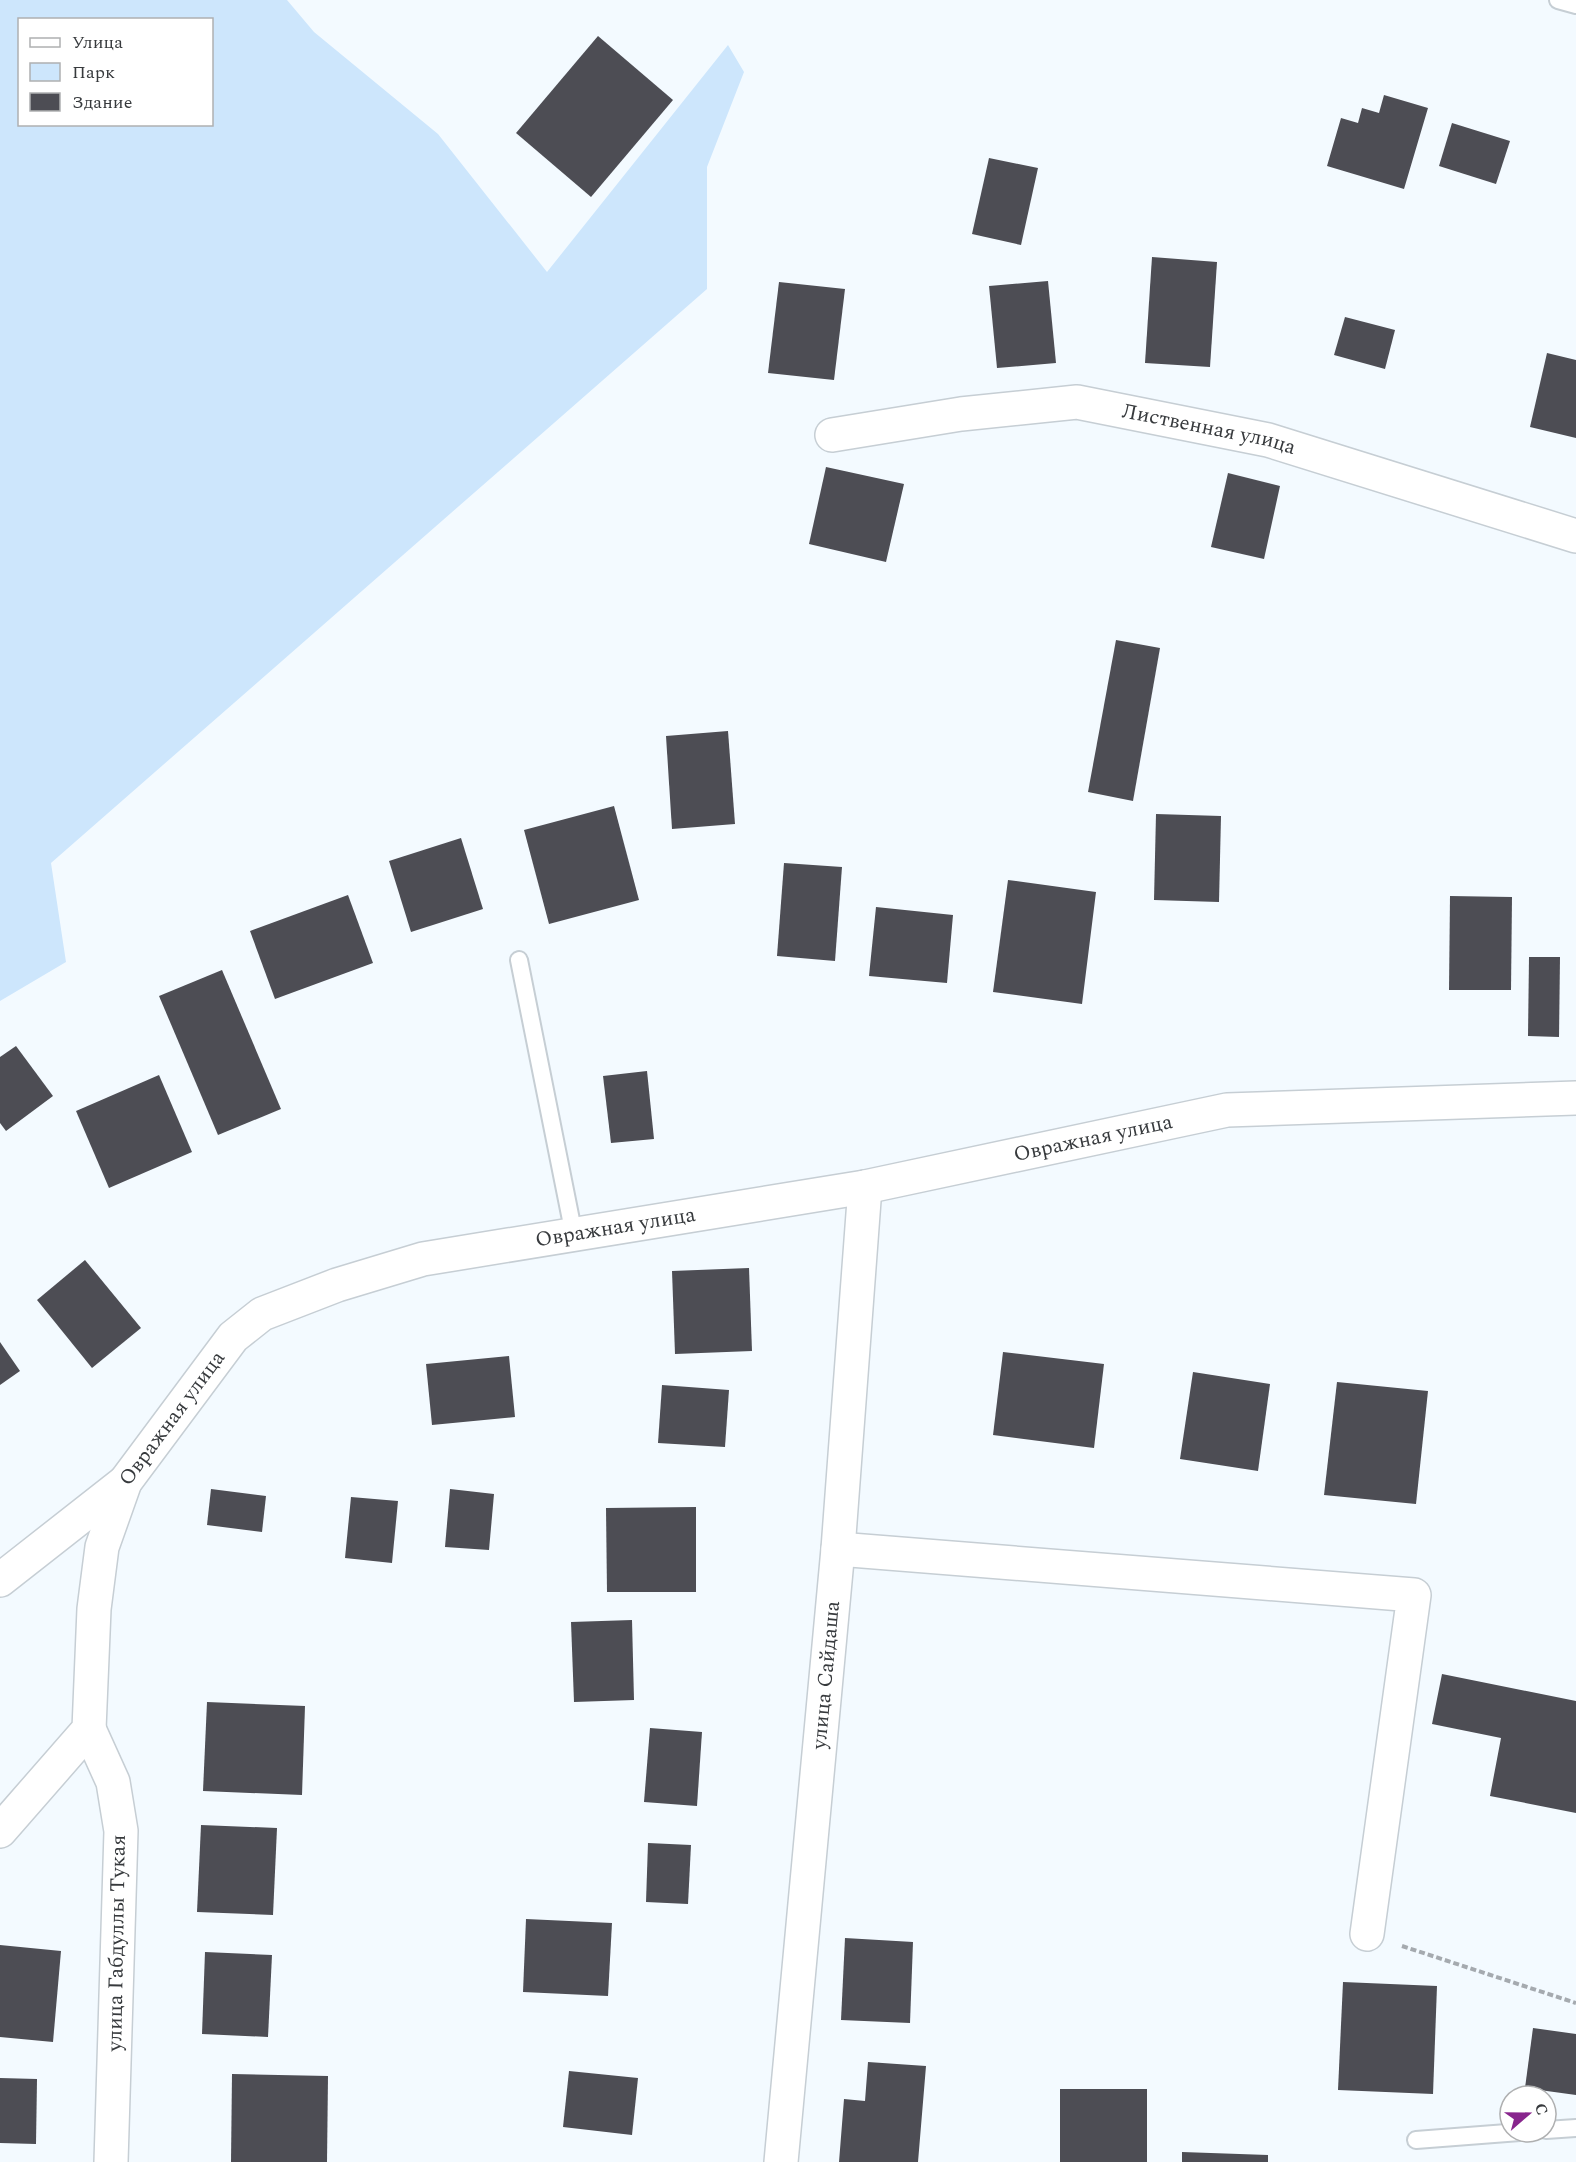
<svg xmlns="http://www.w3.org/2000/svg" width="1576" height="2162" font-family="Spectral,serif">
	<rect width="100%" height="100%" fill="#f3faff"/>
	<path fill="#cde6fc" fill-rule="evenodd" d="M0 0H287L314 32 438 134 547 272 728 45 744 72 707 167V289L51 863 66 962 0 1001ZM20 20H212V124H20Z"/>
	<g fill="#4d4d54">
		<polygon points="598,36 673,100 591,197 516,133"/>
		<polygon points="1384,95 1428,108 1404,189 1327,166 1341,118 1358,123 1362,108 1379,113"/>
		<polygon points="1452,123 1510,141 1496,184 1439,166"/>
		<polygon points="989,158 1038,168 1021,245 972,234"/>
		<polygon points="1152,257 1217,262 1210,367 1145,363"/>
		<polygon points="1048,281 1056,363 997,368 989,286"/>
		<polygon points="779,282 845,289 834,380 768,373"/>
		<polygon points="1345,317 1395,330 1385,369 1334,355"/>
		<polygon points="1547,353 1576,360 1576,438 1530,427"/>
		<polygon points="826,467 904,484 886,562 809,544"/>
		<polygon points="1228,473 1280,486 1264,559 1211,547"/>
		<polygon points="1116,640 1160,648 1133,801 1088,792"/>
		<polygon points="728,731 735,824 672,829 666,736"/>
		<polygon points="614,806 639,900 549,924 524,830"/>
		<polygon points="1156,814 1221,816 1219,902 1154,900"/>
		<polygon points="461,838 483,909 411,932 389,861"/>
		<polygon points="784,863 842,867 835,961 777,956"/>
		<polygon points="1008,880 1096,892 1082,1004 993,992"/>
		<polygon points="348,895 373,963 275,999 250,931"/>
		<polygon points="1450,896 1512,897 1511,990 1449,990"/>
		<polygon points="876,907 953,915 947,983 869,976"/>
		<polygon points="1529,957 1560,957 1559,1037 1528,1036"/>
		<polygon points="222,970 281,1109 218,1135 159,996"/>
		<polygon points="16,1046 53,1096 6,1131 0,1123 0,1057"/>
		<polygon points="647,1071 654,1139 611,1143 603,1076"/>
		<polygon points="159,1075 192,1152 109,1188 76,1111"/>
		<polygon points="85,1260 141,1328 92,1368 37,1300"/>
		<polygon points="749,1268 752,1351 675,1354 672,1271"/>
		<polygon points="0,1342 20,1371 0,1385"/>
		<polygon points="1003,1352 1104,1364 1094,1448 993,1435"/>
		<polygon points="509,1356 515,1417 432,1425 426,1364"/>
		<polygon points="1193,1372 1270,1384 1258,1471 1180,1459"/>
		<polygon points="1337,1382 1428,1391 1416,1504 1324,1495"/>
		<polygon points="662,1385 729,1390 725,1447 658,1443"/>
		<polygon points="211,1489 266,1496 262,1532 207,1525"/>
		<polygon points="450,1489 494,1494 489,1550 445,1547"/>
		<polygon points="351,1497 398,1501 392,1563 345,1558"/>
		<polygon points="696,1507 696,1592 607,1592 606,1508"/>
		<polygon points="632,1620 634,1700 574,1702 571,1622"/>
		<polygon points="1442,1674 1576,1701 1576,1813 1490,1796 1501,1738 1432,1724"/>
		<polygon points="207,1702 305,1706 302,1795 203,1791"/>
		<polygon points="650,1728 702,1732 697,1806 644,1802"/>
		<polygon points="201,1825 277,1828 273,1915 197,1912"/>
		<polygon points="648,1843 691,1845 688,1904 646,1902"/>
		<polygon points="526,1919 612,1923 608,1996 523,1992"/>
		<polygon points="845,1938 913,1942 910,2023 841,2020"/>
		<polygon points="0,1945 61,1951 53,2042 0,2037"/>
		<polygon points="205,1952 272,1955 268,2037 202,2034"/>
		<polygon points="1343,1982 1437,1986 1433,2094 1338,2090"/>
		<polygon points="1533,2028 1576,2034 1576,2095 1525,2088"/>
		<polygon points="868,2062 926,2066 918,2162 839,2162 844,2099 865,2101"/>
		<polygon points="569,2071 638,2078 632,2135 563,2127"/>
		<polygon points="232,2074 328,2076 327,2162 231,2162"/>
		<polygon points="0,2078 37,2079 36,2144 0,2143"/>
		<rect x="1060" y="2089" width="87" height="73"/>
		<polygon points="1182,2152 1268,2155 1268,2162 1182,2162"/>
	</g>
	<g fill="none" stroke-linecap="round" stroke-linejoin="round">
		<g stroke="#c6ced4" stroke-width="20">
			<g id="lane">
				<polyline points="1558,0 1576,5"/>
				<polyline points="519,960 574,1235"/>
				<polyline points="1546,2130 1576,2128"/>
				<polyline points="1416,2140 1520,2132"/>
			</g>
		</g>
		<g stroke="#c6ced4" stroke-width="36">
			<g id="street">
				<path id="s1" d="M832 435 961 414 1077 402 1268 440 1576 536"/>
				<polyline points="838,1549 1414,1595 1367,1934"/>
				<polyline points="0,1580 125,1482"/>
				<polyline points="89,1729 113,1782 121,1831 111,2162"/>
				<path id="s2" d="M0 1831 89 1729 94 1609 102 1547 125 1482 233 1337 262 1314 337 1285 423 1259 865 1187 1227 1110 1576 1098"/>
				<path id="s3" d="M781 2162 838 1549 865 1187"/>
			</g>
		</g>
		<polyline stroke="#a5aaaf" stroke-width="4" stroke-dasharray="6 3" stroke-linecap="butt" points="1402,1946 1576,2003"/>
		<use href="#lane" stroke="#fff" stroke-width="16"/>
		<use href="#street" stroke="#fff" stroke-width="33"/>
	</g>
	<g text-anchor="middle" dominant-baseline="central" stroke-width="6" stroke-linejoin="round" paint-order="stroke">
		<g font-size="21" fill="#373a3d" stroke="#fff">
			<text stroke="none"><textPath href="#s1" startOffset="382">Лиственная улица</textPath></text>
			<text stroke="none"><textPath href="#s2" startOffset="1456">Овражная улица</textPath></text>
			<text stroke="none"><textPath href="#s2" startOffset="970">Овражная улица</textPath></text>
			<text stroke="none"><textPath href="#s2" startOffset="466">Овражная улица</textPath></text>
			<text stroke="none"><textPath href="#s3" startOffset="489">улица Сайдаша</textPath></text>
			<text transform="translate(117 1943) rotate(-89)">улица Габдуллы Тукая</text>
		</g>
	</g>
	<rect x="18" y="18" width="195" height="108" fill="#ffffff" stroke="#afb0b1" stroke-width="1.5"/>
	<rect x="30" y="38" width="30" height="9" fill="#ffffff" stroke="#afb0b1" stroke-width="1.5"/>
	<text x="72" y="48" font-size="18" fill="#373a3d">Улица</text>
	<rect x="30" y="63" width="30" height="18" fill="#cde6fc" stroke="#afb0b1" stroke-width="1.5"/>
	<text x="72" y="78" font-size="18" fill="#373a3d">Парк</text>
	<rect x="30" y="93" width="30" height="18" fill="#4d4d54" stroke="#afb0b1" stroke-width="1.5"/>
	<text x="72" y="108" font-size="18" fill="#373a3d">Здание</text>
	<g transform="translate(1528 2114) rotate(70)"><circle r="28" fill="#ffffff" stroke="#afb0b1" stroke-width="1.5"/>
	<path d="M0-4.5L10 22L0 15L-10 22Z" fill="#88258d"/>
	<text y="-9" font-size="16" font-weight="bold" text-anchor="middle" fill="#373a3d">С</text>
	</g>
</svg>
